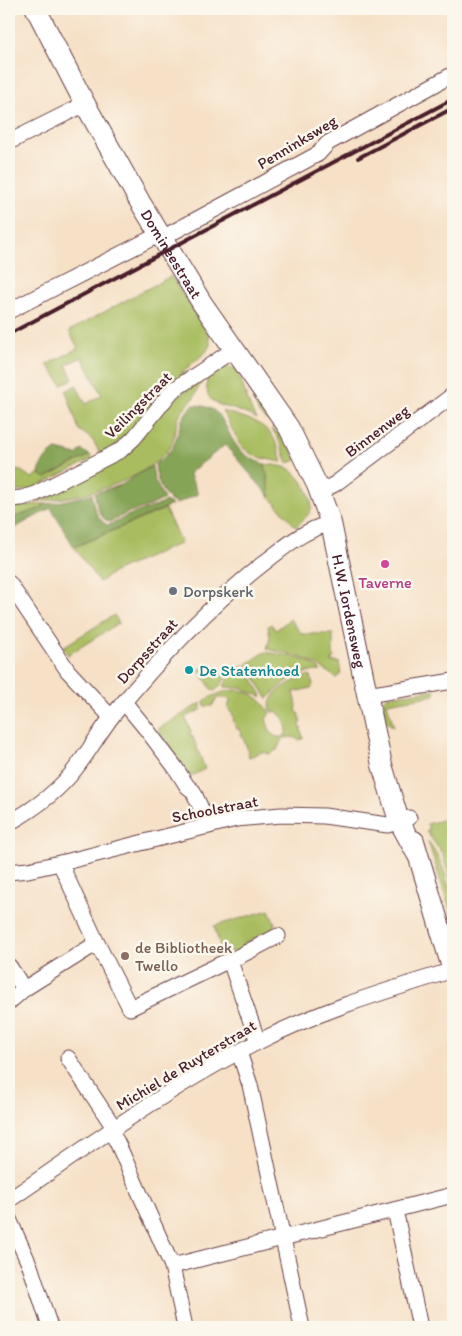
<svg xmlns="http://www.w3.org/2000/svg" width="462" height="1336" font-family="Itim,sans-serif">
	<rect width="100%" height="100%" fill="#fbf7ec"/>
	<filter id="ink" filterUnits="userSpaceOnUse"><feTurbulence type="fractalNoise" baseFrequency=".02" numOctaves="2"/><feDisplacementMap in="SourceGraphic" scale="10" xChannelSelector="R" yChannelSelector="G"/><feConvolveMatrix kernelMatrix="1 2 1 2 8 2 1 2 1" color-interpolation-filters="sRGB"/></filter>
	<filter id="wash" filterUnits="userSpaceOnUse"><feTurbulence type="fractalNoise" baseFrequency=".0096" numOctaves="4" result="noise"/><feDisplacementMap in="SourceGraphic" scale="20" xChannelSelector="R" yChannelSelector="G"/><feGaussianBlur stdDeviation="1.12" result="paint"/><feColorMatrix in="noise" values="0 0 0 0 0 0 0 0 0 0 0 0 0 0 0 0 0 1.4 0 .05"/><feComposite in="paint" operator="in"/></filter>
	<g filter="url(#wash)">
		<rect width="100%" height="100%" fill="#f6e0c6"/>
		<g fill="#a9bd61" stroke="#7a6e46">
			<polygon points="171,276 209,335 210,345 206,352 181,373 186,372 169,387 125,440 101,455 92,439 79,430 66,391 76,385 86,404 102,395 82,357 66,365 73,379 62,385 50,368 47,365 78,348 69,331"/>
			<path d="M226 366 236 369C245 385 246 405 257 419 251 416 245 413 239 411 217 403 204 406 207 376Z"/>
			<polygon points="246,377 285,433 259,414"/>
			<path d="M203 378C199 385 197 392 193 399 189 404 183 408 180 414 175 424 176 437 170 447 145 482 78 499 37 501L118 458 169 402Z"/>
			<path d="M222 411C239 416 265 421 274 439 278 446 280 454 282 462 236 455 244 447 222 411Z"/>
			<polygon points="272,429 284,437 297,460 288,463 278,438"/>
			<polygon points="90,455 92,459 32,489 9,493 9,469 21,471 32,478 39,473 46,478"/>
			<path d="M264 464C271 465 280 465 287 468 298 471 315 498 311 509 309 517 300 521 296 527L270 497 268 479Z"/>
			<polygon points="38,504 44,504 42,508 9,519 9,508"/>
			<polygon points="165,509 181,543 114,572 99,582 74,547"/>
			<polygon points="114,615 119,623 68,655 63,647"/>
			<path d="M290 619 302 634H333V655L335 656 331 662H339L341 674 336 678C309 658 300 656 267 649L270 637 268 626 271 624 276 630Z"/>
			<path d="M265 652C284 655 308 657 321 671 318 672 313 671 309 672 293 675 279 686 269 698H267L247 664Z"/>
			<polygon points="245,665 261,694 262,697 241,688 224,687 229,674"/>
			<polygon points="205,666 212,672 226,674 222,684 215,691 212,690 199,670"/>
			<path d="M310 675 313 685 311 688 294 692 297 706 296 711 299 713 301 723 300 724 303 739 299 740 293 737 285 738 284 736 287 732C287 724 281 710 272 712 271 710 270 705 270 704 272 690 298 678 310 675Z"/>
			<path d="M235 690C251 691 262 699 270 713L266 719C269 728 271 739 282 737L283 740 280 743 277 750 269 754 262 752 249 757 247 751 248 750 239 729H237L233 720 234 717 228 708 230 701 228 698H217L212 706H205L204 701C214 695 223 691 235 690Z"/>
			<polygon points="434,690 435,695 387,703 394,727 384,720 380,703 388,696"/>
			<polygon points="201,703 201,710 185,717 191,731 190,735 193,737 205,769 189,777 158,729"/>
			<polygon points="453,817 453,887 442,853 426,831 429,829 427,824"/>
			<path d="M428 841C444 861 453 895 453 920Z"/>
			<polygon points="269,910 275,923 273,928 242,945 242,950 238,952 221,950 214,926"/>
		</g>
		<g fill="#86a457" stroke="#686241">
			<path d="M193 405C224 406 222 425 236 445 243 455 253 460 264 464L268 479 270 497 225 445 189 473 198 494 176 504C162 497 156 479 155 464 162 459 171 452 174 444 181 428 179 418 193 405Z"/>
			<path d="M57 450 77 455 81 450 90 455 45 478 39 473C42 462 46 455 57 450Z"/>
			<path d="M152 466 154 479 164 499 150 506 129 512 110 522C98 518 96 504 95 493L121 485Z"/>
			<path d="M92 494C93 506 96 518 107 525 115 524 121 518 129 515 143 509 151 510 166 501L172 505 74 547 51 508 9 531V519L42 508 44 504 55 503Z"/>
		</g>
	</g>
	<g filter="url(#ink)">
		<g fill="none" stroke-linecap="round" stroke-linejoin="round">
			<g stroke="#643c42" stroke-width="17">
				<g id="minor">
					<polyline points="9,142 85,104"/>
					<polyline points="162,238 318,154 328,143 450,76"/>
					<polyline points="9,311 160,234"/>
					<polyline points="320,492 335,484 453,395"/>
					<polyline points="9,499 22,498 35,494 121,450 134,438 172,391 233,350"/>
					<polyline points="9,583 68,671 111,717"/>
					<polyline points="367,695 453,681"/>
					<polyline points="124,702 147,730 175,767 187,786 193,791 209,826"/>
					<path d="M9 823C34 809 58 792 76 768 89 751 100 732 113 715 160 658 210 604 269 559 291 542 303 531 331 523"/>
					<polyline points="60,863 97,943"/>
					<polyline points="9,872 28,870 69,861 236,819 281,815 324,816 388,825 409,818"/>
					<polyline points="230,961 258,1042"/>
					<polyline points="9,966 24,989"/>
					<polyline points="9,1002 24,989 97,943 130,1008 223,963 230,961 278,936"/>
					<polyline points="239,1052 250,1085 302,1327"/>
					<polyline points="68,1058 115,1129"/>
					<polyline points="110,1131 117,1142 172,1266 185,1327"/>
					<path d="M9 1200C90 1145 170 1086 258 1042 321 1010 386 991 453 970"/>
					<polyline points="395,1210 420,1327"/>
					<polyline points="9,1219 30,1266 50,1327"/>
					<polyline points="172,1266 453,1195"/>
				</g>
			</g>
			<g stroke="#643c42" stroke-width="22">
				<g id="major">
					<path id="s1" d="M36 9 85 104 140 202 202 303 289 428 317 485 331 523 382 765 399 821 417 854"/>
					<polyline points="414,841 453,971"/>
				</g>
			</g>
			<use href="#minor" stroke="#fff" stroke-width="15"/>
			<use href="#major" stroke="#fff" stroke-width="20"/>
			<g stroke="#4a1f2b" stroke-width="4">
				<polyline points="358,158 453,108"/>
				<polyline points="9,334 453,99"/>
			</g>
		</g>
	</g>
	<circle fill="#d1479c" stroke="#fbf7ec" stroke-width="2" cx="385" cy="564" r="5"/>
	<circle fill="#6b7280" stroke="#fbf7ec" stroke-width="2" cx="173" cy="591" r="5"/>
	<circle fill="#0f9aa8" stroke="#fbf7ec" stroke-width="2" cx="189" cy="670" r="5"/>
	<circle fill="#8d6e63" stroke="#fbf7ec" stroke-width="2" cx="125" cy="956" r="5"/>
	<g text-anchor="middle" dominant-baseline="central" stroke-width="5" stroke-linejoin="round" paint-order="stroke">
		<g font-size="16" fill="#4a1f2b" stroke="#fbf7ec">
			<text transform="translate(297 142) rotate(-31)">Penninksweg</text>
			<text stroke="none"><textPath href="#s1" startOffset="280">Domineestraat</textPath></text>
			<text transform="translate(138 405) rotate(-45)">Veilingstraat</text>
			<text transform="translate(377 431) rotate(-37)">Binnenweg</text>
			<text stroke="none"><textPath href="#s1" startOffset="684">H.W. Iordensweg</textPath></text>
			<text transform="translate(147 651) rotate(-48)">Dorpsstraat</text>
			<text transform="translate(215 809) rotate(-11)">Schoolstraat</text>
			<text transform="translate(186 1065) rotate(-31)">Michiel de Ruyterstraat</text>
		</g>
		<g font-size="16" fill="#b23c85" stroke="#fbf7ec">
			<text x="385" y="582">Taverne</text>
		</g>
		<g font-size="16" fill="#5b616d" stroke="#fbf7ec" text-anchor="start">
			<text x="183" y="591">Dorpskerk</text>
		</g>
		<g font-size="16" fill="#0d838f" stroke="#fbf7ec" text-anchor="start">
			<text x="199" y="670">De Statenhoed</text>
		</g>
		<g font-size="16" fill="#785e54" stroke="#fbf7ec" text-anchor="start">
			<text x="135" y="947">de Bibliotheek<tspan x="135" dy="18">Twello</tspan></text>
		</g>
	</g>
	<rect width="462" height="1336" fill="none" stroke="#fbf7ec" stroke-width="30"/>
</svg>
